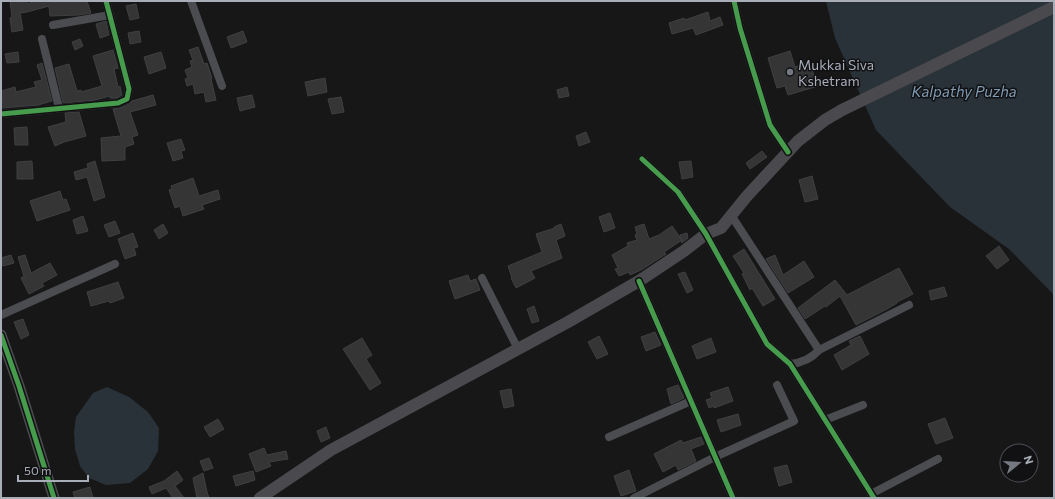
<svg xmlns="http://www.w3.org/2000/svg" width="1055" height="499" font-family="Commissioner,sans-serif">
	<rect width="100%" height="100%" fill="#171717"/>
	<g fill="#2a3239">
		<polygon points="826,1 1054,1 1054,295 1009,249 950,207 876,130 835,38"/>
		<polygon points="107,387 129,397 148,412 159,428 158,451 148,469 130,483 106,485 89,478 80,466 75,449 74,432 76,417 93,393"/>
	</g>
	<g fill="#353536" stroke="#3f4043">
		<polygon points="10,1 27,1 27,4 36,1 87,1 91,13 79,15 50,16 49,6 27,12 20,13 23,30 12,32 10,18 12,17"/>
		<polygon points="136,4 139,18 130,20 126,6"/>
		<polygon points="708,12 710,21 720,17 723,25 696,35 693,28 672,34 669,23 684,18 685,20"/>
		<polygon points="106,21 109,35 100,38 96,24"/>
		<polygon points="139,31 141,42 130,44 128,33"/>
		<polygon points="243,31 247,42 231,48 227,37"/>
		<polygon points="80,39 83,46 75,50 72,42"/>
		<polygon points="198,47 204,64 207,63 212,78 211,79 216,100 206,102 204,92 195,94 193,84 187,86 185,79 188,78 185,70 192,67 190,61 193,60 189,50"/>
		<polygon points="113,50 118,68 114,69 118,87 120,86 122,95 117,98 110,98 110,96 95,100 63,103 55,68 69,64 77,91 81,90 81,92 102,86 93,56"/>
		<polygon points="790,51 795,67 805,63 808,71 812,70 818,86 788,95 785,86 777,88 768,58"/>
		<polygon points="18,52 19,62 7,63 5,54"/>
		<polygon points="161,52 166,68 149,74 144,57"/>
		<polygon points="42,63 52,101 38,105 1,108 1,91 15,87 16,92 36,87 34,82 42,80 37,65"/>
		<polygon points="325,78 327,92 308,96 305,82"/>
		<polygon points="567,87 569,96 559,98 557,90"/>
		<polygon points="153,95 156,105 130,112 138,135 132,137 134,144 125,147 125,160 102,161 101,138 121,136 113,109 120,108 129,104 132,101"/>
		<polygon points="252,95 255,107 240,111 237,98"/>
		<polygon points="341,97 344,112 332,114 328,99"/>
		<polygon points="79,112 86,136 64,142 55,146 48,127 66,122 65,113"/>
		<polygon points="27,127 28,145 15,145 14,128"/>
		<polygon points="586,132 590,142 579,146 576,136"/>
		<polygon points="181,139 185,150 181,151 183,158 173,161 167,143"/>
		<polygon points="762,151 767,157 750,169 746,163"/>
		<polygon points="32,161 33,179 17,179 17,162"/>
		<polygon points="95,161 105,197 94,201 87,177 76,180 74,172 88,168 87,164"/>
		<polygon points="691,161 693,177 682,179 679,162"/>
		<polygon points="812,176 818,199 805,202 799,180"/>
		<polygon points="193,178 199,196 218,190 220,199 202,205 204,209 183,216 180,206 175,208 169,190 172,189 171,186"/>
		<polygon points="60,191 63,200 66,199 70,210 37,221 30,201"/>
		<polygon points="610,213 615,228 604,232 599,217"/>
		<polygon points="83,216 88,231 77,234 73,220"/>
		<polygon points="115,221 120,233 109,237 104,225"/>
		<polygon points="163,224 168,233 159,239 154,230"/>
		<polygon points="561,224 565,236 556,240 562,258 531,271 535,278 516,288 511,278 512,278 508,266 542,252 536,234 555,228 554,227"/>
		<polygon points="644,224 649,239 659,235 672,226 682,240 664,252 666,254 641,270 630,275 629,272 619,276 615,269 618,268 612,255 628,246 627,243 637,240 635,235 637,234 635,227"/>
		<polygon points="133,233 138,247 134,248 136,255 125,259 118,239"/>
		<polygon points="687,233 688,238 682,243 680,235"/>
		<polygon points="999,246 1009,260 997,269 986,256"/>
		<polygon points="744,249 775,299 763,306 752,288 750,290 742,274 744,273 733,256"/>
		<polygon points="11,255 14,263 3,266 1,258"/>
		<polygon points="25,255 31,273 50,263 57,275 42,283 44,286 29,294 21,278 24,276 18,257"/>
		<polygon points="775,255 783,275 804,261 814,277 788,293 766,259"/>
		<polygon points="899,268 913,294 897,302 897,303 887,309 856,325 840,296 826,307 825,306 805,319 798,308 835,280 847,295"/>
		<polygon points="685,272 693,290 687,293 678,274"/>
		<polygon points="468,275 470,281 476,279 480,290 455,299 449,281"/>
		<polygon points="118,282 124,298 110,303 109,301 91,306 87,292"/>
		<polygon points="944,287 947,296 931,300 929,291"/>
		<polygon points="534,306 539,321 532,323 527,309"/>
		<polygon points="23,319 29,335 21,339 14,322"/>
		<polygon points="655,332 661,345 646,351 641,337"/>
		<polygon points="599,336 608,354 597,359 588,342"/>
		<polygon points="860,336 869,354 842,370 834,355 851,345 849,341"/>
		<polygon points="362,338 372,355 366,359 381,383 370,390 343,349"/>
		<polygon points="711,338 716,352 697,359 692,346"/>
		<polygon points="678,385 684,398 671,404 667,389"/>
		<polygon points="728,387 733,401 714,408 713,406 709,408 706,400 712,398 710,393"/>
		<polygon points="511,389 514,406 504,408 500,391"/>
		<polygon points="738,414 741,425 721,432 717,420"/>
		<polygon points="945,418 953,438 936,444 928,424"/>
		<polygon points="218,419 224,429 210,437 204,427"/>
		<polygon points="326,427 330,438 321,442 317,431"/>
		<polygon points="701,437 704,444 691,449 696,461 678,470 676,465 663,472 654,454 681,440 683,443"/>
		<polygon points="264,448 267,455 286,451 288,459 269,462 271,466 256,472 249,454"/>
		<polygon points="209,458 213,468 204,471 200,461"/>
		<polygon points="787,465 792,482 779,486 774,468"/>
		<polygon points="629,470 636,491 621,496 614,476"/>
		<polygon points="177,471 183,480 175,486 184,498 173,498 166,488 152,494 149,487 164,481"/>
		<polygon points="253,471 255,480 236,486 233,476"/>
		<polygon points="203,473 207,492 209,498 197,498 193,478"/>
		<polygon points="90,487 93,498 75,498 73,492"/>
	</g>
	<g fill="none" stroke-linecap="round" stroke-linejoin="round">
		<g stroke="#4b4c50" stroke-width="8">
			<polyline points="191,1 222,86"/>
			<polyline points="734,1 740,28 770,125 788,152"/>
			<polyline points="53,25 110,15"/>
			<polyline points="42,39 59,108"/>
			<polyline points="1,114 118,103 127,99 129,89 106,1"/>
			<polyline points="642,159 678,192 706,234 767,344 790,364 874,498"/>
			<polyline points="731,215 819,350"/>
			<polyline points="482,278 518,349"/>
			<polyline points="639,281 733,498"/>
			<polyline points="1,315 115,264"/>
			<path d="M790 364C802 363 811 359 819 350L909 305"/>
			<polyline points="825,420 863,405"/>
			<polyline points="609,437 691,401"/>
			<polyline points="871,494 938,459"/>
			<polyline points="634,498 715,457 794,421 777,385"/>
		</g>
		<polyline stroke="#4b4c50" stroke-width="11" points="1,335 19,386 54,498"/>
		<polyline stroke="#4a4a4e" stroke-width="12" points="260,498 331,450 568,322 639,281 684,251 706,234 721,228 747,196 798,141 825,120 842,110 1054,7"/>
		<g stroke="#111113" stroke-width="8">
			<g id="cycleway">
				<polyline points="734,1 740,28 770,125 788,152"/>
				<polyline points="1,114 118,103 127,99 129,89 106,1"/>
				<polyline points="642,159 678,192 706,234 767,344 790,364 874,498"/>
				<polyline points="639,281 733,498"/>
				<polyline points="1,335 19,386 54,498"/>
			</g>
		</g>
		<use href="#cycleway" stroke="#469c4c" stroke-width="5"/>
	</g>
	<circle fill="#757880" stroke="#111113" stroke-width="1.5" cx="790" cy="72" r="4"/>
	<g text-anchor="middle" dominant-baseline="central" stroke-width="3" stroke-linejoin="round" paint-order="stroke">
		<g font-size="14" fill="#a8adb8" stroke="#111113" text-anchor="start">
			<text x="798" y="64">Mukkai Siva<tspan x="798" dy="16">Kshetram</tspan></text>
		</g>
		<g font-size="15" font-style="italic" fill="#7f9bb3" stroke="#111113">
			<text x="964" y="91">Kalpathy Puzha</text>
		</g>
	</g>
	<rect width="1055" height="499" fill="none" stroke="#a8adb8" stroke-width="4"/>
	<g transform="translate(1019 463) rotate(72)"><circle r="19" fill="#111113" stroke="#4d4f55"/>
	<path d="M0-3L7 15L0 10L-7 15Z" fill="#757880"/>
	<text y="-6" font-size="11" font-weight="bold" text-anchor="middle" fill="#a8adb8">N</text>
	</g>
	<path d="M18 475v6h70v-6" fill="none" stroke="#a8adb8" stroke-width="2"/>
	<text x="24" y="475" font-size="12" fill="#a8adb8" stroke="#111113" stroke-width="3" paint-order="stroke">50 m</text>
</svg>
